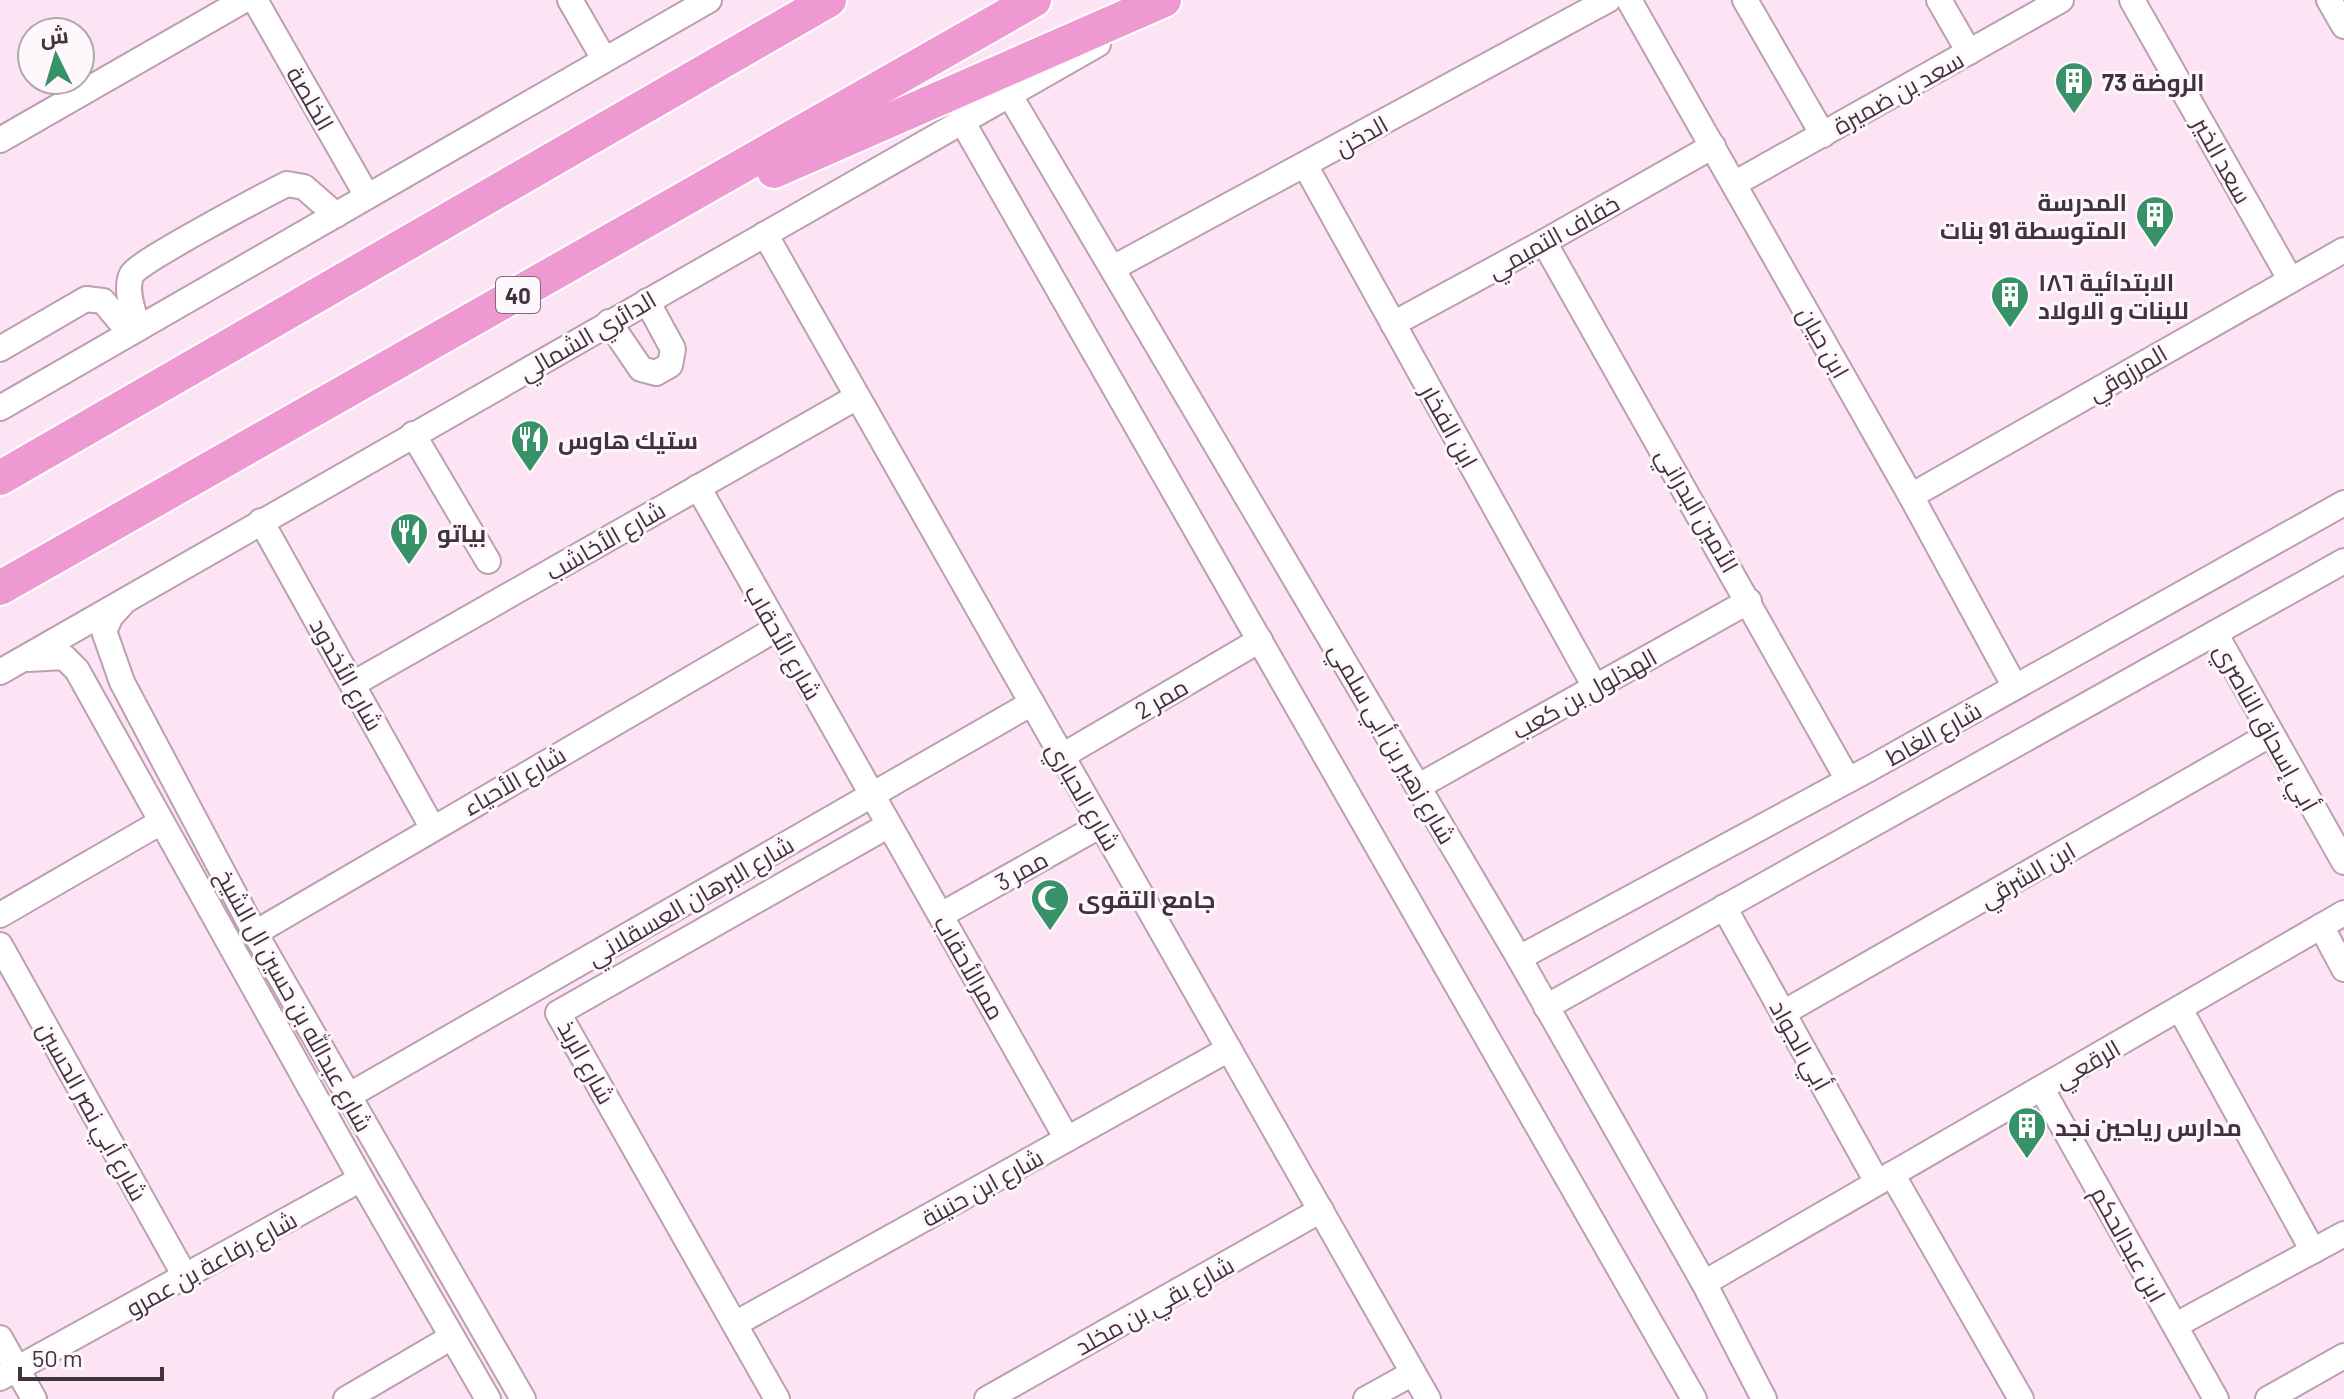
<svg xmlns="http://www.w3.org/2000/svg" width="2344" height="1399" font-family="Barlow,Cairo,sans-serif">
	<rect width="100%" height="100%" fill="#fde4f4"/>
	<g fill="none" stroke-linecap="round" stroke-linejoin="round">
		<g stroke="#bc9fb1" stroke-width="28">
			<g id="minor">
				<polyline points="255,0 367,196"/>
				<polyline points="570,0 604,59"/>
				<polyline points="1629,0 1911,496 2015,687"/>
				<polyline points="1745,0 1823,135"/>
				<polyline points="1939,0 1969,52"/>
				<polyline points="2132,0 2290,279"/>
				<polyline points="2329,0 2344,26"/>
				<polyline points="1009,94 1519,958 1704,1283 1764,1399"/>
				<polyline points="962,121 1694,1399"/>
				<polyline points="0,140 244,0"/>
				<polyline points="1305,165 1595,687"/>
				<polyline points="1734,184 2061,0"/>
				<polyline points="765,234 1428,1399"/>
				<polyline points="1544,242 1848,780"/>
				<polyline points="1113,268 1608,0"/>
				<polyline points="609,322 641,369 656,373 670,365 673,349 647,301"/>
				<polyline points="1393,324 1544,242 1713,146"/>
				<path d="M138 328C134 313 124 289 132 274 138 262 265 195 287 184L304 187 336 215"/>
				<polyline points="0,349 86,299 103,301 130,333"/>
				<polyline points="0,408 709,0"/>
				<polyline points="413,434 488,561"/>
				<polyline points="698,487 1067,1139"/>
				<polyline points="1911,496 2344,250"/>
				<polyline points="261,521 432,827"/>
				<polyline points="123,603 111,616 104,631 122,682 255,933 523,1399"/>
				<polyline points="2215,633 2344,862"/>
				<polyline points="29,659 64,657 77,670 361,1179 488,1399"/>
				<polyline points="0,672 1098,44"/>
				<polyline points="353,684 857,397"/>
				<polyline points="1062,756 1260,640"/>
				<polyline points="1419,786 1749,601"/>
				<polyline points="1724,907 1877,1182"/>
				<polyline points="0,915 161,822"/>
				<polyline points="941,915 1101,825"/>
				<polyline points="2321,926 2344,969"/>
				<polyline points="255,933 776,629"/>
				<polyline points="0,945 186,1278"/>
				<polyline points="1519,958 1869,769 2344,503"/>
				<polyline points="1546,1007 2344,561"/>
				<polyline points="2180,1009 2313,1251"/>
				<polyline points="1783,1013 2271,734"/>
				<polyline points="2042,1089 2216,1399"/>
				<polyline points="348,1096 1032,703"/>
				<polyline points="1892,1174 2021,1399"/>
				<polyline points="1704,1283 2344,913"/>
				<polyline points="735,1324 1229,1049"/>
				<polyline points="2176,1325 2344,1234"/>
				<polyline points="0,1338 34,1399"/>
				<polyline points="0,1378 361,1179"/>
				<polyline points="346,1399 452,1337"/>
				<polyline points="777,1399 558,1013 889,825"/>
				<polyline points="987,1399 1321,1210"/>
				<polyline points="1366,1399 1413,1373"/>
				<polyline points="2268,1399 2344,1356"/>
			</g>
		</g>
		<g stroke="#fff" stroke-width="38">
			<g id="highway">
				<polyline points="774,171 1164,0"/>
				<polyline points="0,478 829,0"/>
				<polyline points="0,588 1034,0"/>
			</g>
		</g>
		<use href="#minor" stroke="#fff" stroke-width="24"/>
		<use href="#highway" stroke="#ef99d3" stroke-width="34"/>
	</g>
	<defs>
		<g id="building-pin" transform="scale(2)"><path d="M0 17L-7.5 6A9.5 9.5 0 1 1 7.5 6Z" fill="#389268" stroke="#fef8fc"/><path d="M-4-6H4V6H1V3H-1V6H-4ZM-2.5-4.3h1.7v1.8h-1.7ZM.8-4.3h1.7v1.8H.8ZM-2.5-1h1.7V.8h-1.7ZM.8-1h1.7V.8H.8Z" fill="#fff"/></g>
		<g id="restaurant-pin" transform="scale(2)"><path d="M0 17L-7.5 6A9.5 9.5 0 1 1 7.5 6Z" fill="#389268" stroke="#fef8fc"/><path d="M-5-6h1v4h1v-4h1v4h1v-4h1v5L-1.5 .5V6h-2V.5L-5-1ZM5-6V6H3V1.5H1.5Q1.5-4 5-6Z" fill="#fff"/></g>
		<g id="mosque-pin" transform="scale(2)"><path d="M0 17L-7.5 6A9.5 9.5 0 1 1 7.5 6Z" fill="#389268" stroke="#fef8fc"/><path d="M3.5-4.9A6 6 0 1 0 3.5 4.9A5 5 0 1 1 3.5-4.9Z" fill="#fff"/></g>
	</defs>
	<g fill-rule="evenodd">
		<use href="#building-pin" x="2074" y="81"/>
		<use href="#building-pin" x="2155" y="215"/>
		<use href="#building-pin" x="2010" y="295"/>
		<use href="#restaurant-pin" x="530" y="439"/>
		<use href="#restaurant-pin" x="409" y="532"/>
		<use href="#mosque-pin" x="1050" y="898"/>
		<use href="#building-pin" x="2027" y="1126"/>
	</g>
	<g text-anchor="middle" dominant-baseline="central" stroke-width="6" stroke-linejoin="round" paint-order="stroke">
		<rect fill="#fef8fc" stroke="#796e75" stroke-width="2" x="496" y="277" width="44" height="36" rx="6"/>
		<g font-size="22" font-weight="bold" fill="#40333b">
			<text x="518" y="295">40</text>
		</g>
		<g font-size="24" font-weight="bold" fill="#40333b" stroke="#fef8fc" text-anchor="start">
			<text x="2102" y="81">الروضة 73</text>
			<text x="2127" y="201" text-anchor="end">المدرسة<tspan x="2127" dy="28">المتوسطة 91 بنات</tspan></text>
			<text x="2038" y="281">الابتدائية ١٨٦<tspan x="2038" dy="28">للبنات و الاولاد</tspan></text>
			<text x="558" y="439">ستيك هاوس</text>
			<text x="437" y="532">بياتو</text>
			<text x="1078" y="898">جامع التقوى</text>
			<text x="2055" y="1126">مدارس رياحين نجد</text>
		</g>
		<g font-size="24" fill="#40333b" stroke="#fef8fc">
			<text transform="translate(1898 92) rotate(-29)">سعد بن ضميرة</text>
			<text transform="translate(311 98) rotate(60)">الخلصة</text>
			<text transform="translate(1361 135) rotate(-29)">الدخن</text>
			<text transform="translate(2223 160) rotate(61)">سعد الخير</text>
			<text transform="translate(1553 236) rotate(-29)">خفاف التميمي</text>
			<text transform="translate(587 335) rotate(-30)">الدائري الشمالي</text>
			<text transform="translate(1824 342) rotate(60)">ابن حيان</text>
			<text transform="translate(2127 372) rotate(-30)">المرزوقي</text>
			<text transform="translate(1450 426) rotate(61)">ابن الفخار</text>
			<text transform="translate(1698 510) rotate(60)">الأمين البدراني</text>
			<text transform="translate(605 540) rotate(-30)">شارع الأخاشب</text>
			<text transform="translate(784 642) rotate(60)">شارع الأحقاب</text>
			<text transform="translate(347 674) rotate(61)">شارع الأخدود</text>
			<text transform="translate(1584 693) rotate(-29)">الهذلول بن كعب</text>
			<text transform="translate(1161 698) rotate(-30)">ممر 2</text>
			<text transform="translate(2267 727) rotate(61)">أبي إسحاق الناصري</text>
			<text transform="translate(1933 733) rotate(-29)">شارع الغاط</text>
			<text transform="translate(1393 743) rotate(60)">شارع زهير بن أبي سلمي</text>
			<text transform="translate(514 780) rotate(-30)">شارع الأحياء</text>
			<text transform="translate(1084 796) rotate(60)">شارع الحباري</text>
			<text transform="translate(1021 870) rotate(-29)">ممر 3</text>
			<text transform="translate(2027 874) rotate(-30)">ابن الشرقي</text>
			<text transform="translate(690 900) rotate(-30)">شارع البرهان العسقلاني</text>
			<text transform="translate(970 967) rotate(60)">ممرالأحقاب</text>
			<text transform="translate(295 1000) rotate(61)">شارع عبدالله بن حسين ال الشيخ</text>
			<text transform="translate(1801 1045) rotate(61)">أبي الجواد</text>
			<text transform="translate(587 1062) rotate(61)">شارع الربذ</text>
			<text transform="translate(2087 1063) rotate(-30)">الرقعي</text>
			<text transform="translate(93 1111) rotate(61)">شارع أبي نصر الحسين</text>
			<text transform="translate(982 1187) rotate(-29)">شارع ابن حنينة</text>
			<text transform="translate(2129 1244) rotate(61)">ابن عبدالحكم</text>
			<text transform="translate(211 1263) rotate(-29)">شارع رفاعة بن عمرو</text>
			<text transform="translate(1154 1305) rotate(-29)">شارع بقي بن مخلد</text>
		</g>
	</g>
	<g transform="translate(56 56) rotate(355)"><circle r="38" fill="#fef8fc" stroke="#b2a9af" stroke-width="2"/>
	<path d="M0-6L14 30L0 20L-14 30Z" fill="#389268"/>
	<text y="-12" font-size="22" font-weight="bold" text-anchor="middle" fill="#40333b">ش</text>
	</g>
	<path d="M20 1367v12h142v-12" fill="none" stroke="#40333b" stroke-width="4"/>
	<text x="32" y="1367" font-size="24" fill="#40333b" stroke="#fef8fc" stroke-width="6" paint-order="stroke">50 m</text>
</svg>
